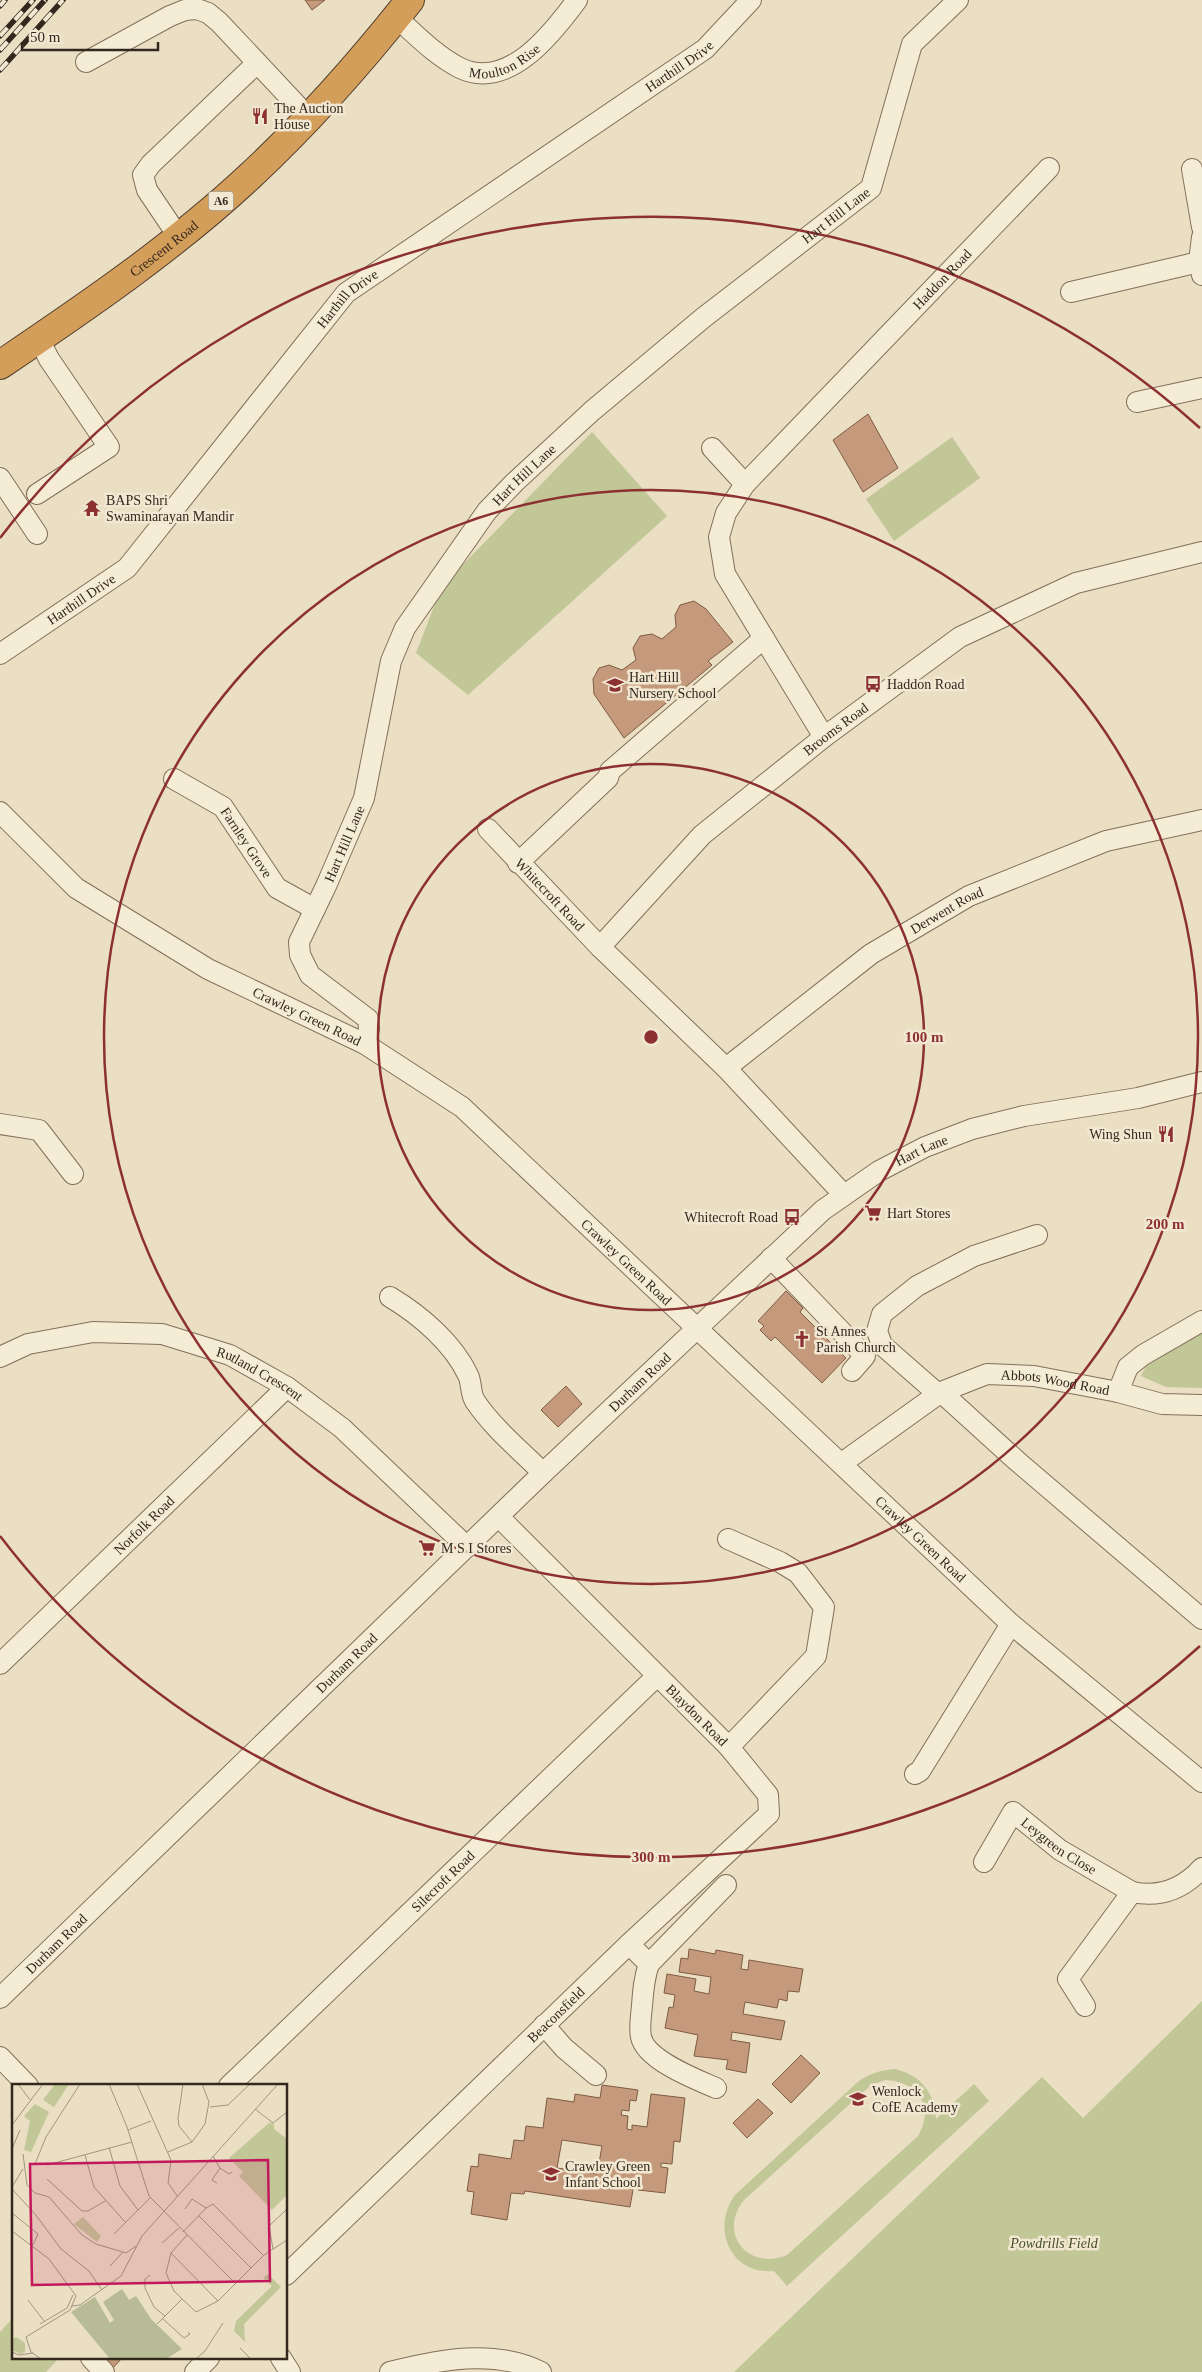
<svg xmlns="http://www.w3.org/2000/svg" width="1202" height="2372" font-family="'Times New Roman',serif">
	<rect width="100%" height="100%" fill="#eadec3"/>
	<g fill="#c2c798" fill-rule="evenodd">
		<polygon points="592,432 667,516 468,695 416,653 442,586"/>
		<polygon points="952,437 980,478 894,541 866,499"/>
		<polygon points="1202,1333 1202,1388 1166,1387 1141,1376 1148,1362"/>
		<polygon points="1202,2001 1202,2372 734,2372 1042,2077 1083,2118"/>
		<path d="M895 2069C922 2076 934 2092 936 2119L974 2084 989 2101 787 2286 774 2271C730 2275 711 2228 735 2195L860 2080C872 2073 881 2070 895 2069ZM886 2080C919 2082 935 2106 918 2136L787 2255C749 2271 718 2235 743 2201L862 2093 873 2084Z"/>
		<polygon points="14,2317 14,2358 59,2358 46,2372 0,2372 0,2332"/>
	</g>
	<g fill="#c59a7c" stroke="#7f5b43" fill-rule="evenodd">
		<polygon points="305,0 325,0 312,10"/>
		<polygon points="868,414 898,468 863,492 833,440"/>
		<polygon points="694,601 706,609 733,642 708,661 712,665 624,738 594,694 593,679 599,668 609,665 622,670 636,660 633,648 640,636 652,634 662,639 676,627 675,615 680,605"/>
		<polygon points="786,1291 803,1308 800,1312 846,1358 822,1383 775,1337 771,1341 760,1330 764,1326 758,1321"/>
		<polygon points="566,1386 582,1404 558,1427 541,1410"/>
		<polygon points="689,1949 715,1954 716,1950 743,1955 741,1969 748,1970 749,1960 803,1969 799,1992 788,1991 787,2001 779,1999 777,2008 745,2002 743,2014 785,2021 781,2040 732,2032 731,2040 750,2043 746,2073 726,2069 728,2060 694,2056 698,2035 665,2028 669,2007 673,2008 675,1995 664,1993 667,1974 696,1979 694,1991 709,1994 711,1977 679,1972 681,1958 688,1959"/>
		<polygon points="801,2055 820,2073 791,2103 772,2084"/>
		<path d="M602 2085 638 2090 636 2101 630 2100 629 2111 622 2110 621 2115 628 2116 627 2129 632 2130V2125L647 2127 651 2094 685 2098 680 2142 674 2141 672 2164 661 2163V2167L668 2168 665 2193 638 2190V2185L634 2184 630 2207 525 2191 524 2194 511 2193 507 2220 471 2214 474 2192 467 2191 471 2166 478 2167 479 2154 511 2159 514 2140 524 2141 526 2126 543 2128 547 2098 574 2102 575 2094 600 2098ZM562 2140 602 2146 597 2174 557 2168Z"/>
		<polygon points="758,2099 773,2113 747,2138 733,2123"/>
		<polygon points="100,2358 122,2358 112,2369"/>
	</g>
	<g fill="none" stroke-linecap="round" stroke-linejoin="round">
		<g stroke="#82705b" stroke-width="22">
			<g id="minor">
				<path id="s1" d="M396 17C416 35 436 56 460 68 508 91 552 34 577 0"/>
				<polyline points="86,62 170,16 185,10 197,9 208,13 219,22 308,117"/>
				<polyline points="1192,169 1202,227"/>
				<polyline points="178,236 147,190 143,175 151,164 257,63"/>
				<polyline points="1202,237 1199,262 1202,275"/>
				<polyline points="1071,292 1199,262"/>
				<polyline points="1137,402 1202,388"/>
				<polyline points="712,448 745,484"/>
				<polyline points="0,478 37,534"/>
				<polyline points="37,494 109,447 49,359 39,339"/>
				<path id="s2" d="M0 654 127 568 346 293 705 49 751 0"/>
				<path id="s3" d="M824 737 725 574 719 537 726 513 745 484 1049 168"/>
				<path id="s4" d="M174 779 223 807 277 888 315 909"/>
				<path id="s5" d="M0 812 76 888 208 969 365 1044 462 1107 1011 1624 1202 1782"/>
				<path id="s6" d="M488 829 600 947 726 1068 844 1195"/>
				<polyline points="518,863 608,778 610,771 764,638"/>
				<path id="s7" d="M600 947 702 835 824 737 960 637 1076 583 1202 552"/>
				<path id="s8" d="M365 1044 369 1029 368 1019 310 975 300 955 299 942 326 886 364 798 391 661 405 628 487 511 515 482 592 411 703 318 871 188 912 44 958 0"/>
				<path id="s9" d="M726 1068 871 954 969 896 1106 841 1202 820"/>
				<polyline points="0,1124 39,1130 73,1174"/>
				<polyline points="771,1258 865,1356 852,1371"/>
				<path d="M390 1297C420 1315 453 1343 468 1375 472 1383 470 1393 475 1401 493 1428 520 1450 543 1473"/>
				<path id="s10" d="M0 1357 28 1344 93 1332 162 1334 230 1355 287 1387 342 1428 467 1547"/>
				<polyline points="941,1392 1017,1461 1202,1619"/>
				<polyline points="1118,1392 1128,1367 1143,1355 1202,1321"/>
				<polyline points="938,1394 882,1345 877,1331 882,1314 917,1286 974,1256 1037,1235"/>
				<path id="s11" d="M842 1463 941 1392 987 1374 1034 1376 1118 1392 1162 1404 1202 1405"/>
				<path id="s12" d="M499 1517 729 1747 816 1656 824 1607 798 1573 780 1562 728 1539"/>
				<path id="s13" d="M0 1664 287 1387"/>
				<polyline points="915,1774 920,1771 1011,1624"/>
				<path id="s14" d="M984 1862 1013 1812 1060 1850 1132 1892"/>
				<path d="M629 1944 649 1964C644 1978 643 1991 642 2006 641 2016 639 2027 641 2037 646 2060 695 2079 716 2088"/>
				<polyline points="649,1964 726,1885"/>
				<path id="s15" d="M0 1998 543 1473 823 1210 879 1171 925 1147 972 1129 1024 1116 1138 1098 1202 1082"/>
				<path d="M1085 2006 1068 1979 1132 1892C1160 1898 1183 1889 1202 1868"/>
				<polyline points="544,2025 564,2048 596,2075"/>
				<polyline points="0,2057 28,2086"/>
				<path id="s16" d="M229 2086 657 1676"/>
				<path id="s17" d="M286 2275 629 1944 769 1814 768 1795 729 1747"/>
				<polyline points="91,2358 104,2372"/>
				<polyline points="281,2358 290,2372"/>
				<polyline points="195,2372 209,2358"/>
				<path d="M390 2372C438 2360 494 2348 541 2372"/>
			</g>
		</g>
		<g stroke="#503e2f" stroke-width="30">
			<g id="highway">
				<path id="s18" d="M0 365C86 307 174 247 250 176 308 122 361 62 410 0"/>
			</g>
		</g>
		<use href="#minor" stroke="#f5ecd5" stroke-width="20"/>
		<use href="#highway" stroke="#d39d5a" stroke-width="28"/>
		<g stroke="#33281e" stroke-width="5.5">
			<g id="rail">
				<polyline points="0,6 5,0"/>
				<polyline points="0,36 33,0"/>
				<polyline points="0,50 45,0"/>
				<polyline points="0,70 63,0"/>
			</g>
		</g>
		<use href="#rail" stroke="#f2e8d2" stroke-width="4" stroke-dasharray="11" stroke-linecap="butt"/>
	</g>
	<g fill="none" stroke="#8c3032" stroke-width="2.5">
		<circle cx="651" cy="1037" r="273"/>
		<circle cx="651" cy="1037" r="547"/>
		<path d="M1200 1646A820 820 0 0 1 0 1536M0 538A820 820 0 0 1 1200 428"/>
	</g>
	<defs>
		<g id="restaurant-bare" transform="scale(1.35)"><path d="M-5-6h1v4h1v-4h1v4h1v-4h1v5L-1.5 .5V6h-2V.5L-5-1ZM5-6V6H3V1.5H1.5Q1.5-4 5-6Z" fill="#8c3032" stroke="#f2e8d2" stroke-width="2.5" paint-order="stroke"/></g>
		<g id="temple-bare" transform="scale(1.35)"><path d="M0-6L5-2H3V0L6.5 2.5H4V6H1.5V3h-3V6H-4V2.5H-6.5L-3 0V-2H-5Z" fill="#8c3032" stroke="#f2e8d2" stroke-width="2.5" paint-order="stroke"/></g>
		<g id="bus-bare" transform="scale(1.35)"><path d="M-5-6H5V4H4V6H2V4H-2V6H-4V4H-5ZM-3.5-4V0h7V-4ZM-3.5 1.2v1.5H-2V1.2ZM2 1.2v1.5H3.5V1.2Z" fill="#8c3032" stroke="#f2e8d2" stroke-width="2.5" paint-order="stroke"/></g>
		<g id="school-bare" transform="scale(1.35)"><path d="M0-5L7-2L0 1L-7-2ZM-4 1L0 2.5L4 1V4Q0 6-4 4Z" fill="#8c3032" stroke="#f2e8d2" stroke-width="2.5" paint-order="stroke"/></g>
		<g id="supermarket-bare" transform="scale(1.35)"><path d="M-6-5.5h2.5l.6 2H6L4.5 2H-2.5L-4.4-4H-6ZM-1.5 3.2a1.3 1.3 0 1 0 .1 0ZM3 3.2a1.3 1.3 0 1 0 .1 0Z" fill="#8c3032" stroke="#f2e8d2" stroke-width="2.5" paint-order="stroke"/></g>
		<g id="church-bare" transform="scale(1.35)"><path d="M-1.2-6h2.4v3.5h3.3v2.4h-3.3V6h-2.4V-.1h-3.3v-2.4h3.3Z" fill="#8c3032" stroke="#f2e8d2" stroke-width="2.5" paint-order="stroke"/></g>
	</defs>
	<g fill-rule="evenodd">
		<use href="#restaurant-bare" x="260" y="116"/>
		<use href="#temple-bare" x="92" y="508"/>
		<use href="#bus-bare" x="873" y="684"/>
		<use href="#school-bare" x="615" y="685"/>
		<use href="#restaurant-bare" x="1166" y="1134"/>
		<use href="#supermarket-bare" x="873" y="1213"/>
		<use href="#bus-bare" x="792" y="1217"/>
		<use href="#church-bare" x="802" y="1339"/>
		<use href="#supermarket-bare" x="427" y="1548"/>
		<use href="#school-bare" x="858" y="2099"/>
		<use href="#school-bare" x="551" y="2174"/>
	</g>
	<g text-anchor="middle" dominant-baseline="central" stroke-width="5" stroke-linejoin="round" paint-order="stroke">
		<rect fill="#f2e8d2" stroke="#6c6254" stroke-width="1" x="208.5" y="191.5" width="25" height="19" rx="4"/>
		<g font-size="12" font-weight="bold" fill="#33281e">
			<text x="221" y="201">A6</text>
		</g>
		<g font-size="14" fill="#33281e" stroke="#f2e8d2">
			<text stroke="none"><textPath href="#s1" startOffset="130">Moulton Rise</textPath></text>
			<text stroke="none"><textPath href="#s2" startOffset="908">Harthill Drive</textPath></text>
			<text stroke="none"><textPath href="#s8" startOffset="1068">Hart Hill Lane</textPath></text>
			<text stroke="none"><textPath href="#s18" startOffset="201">Crescent Road</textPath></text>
			<text stroke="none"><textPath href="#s3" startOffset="572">Haddon Road</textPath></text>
			<text stroke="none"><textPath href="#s2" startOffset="502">Harthill Drive</textPath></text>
			<text stroke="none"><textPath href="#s8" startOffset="662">Hart Hill Lane</textPath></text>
			<text stroke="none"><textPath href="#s2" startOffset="98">Harthill Drive</textPath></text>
			<text stroke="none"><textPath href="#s7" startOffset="322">Brooms Road</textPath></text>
			<text stroke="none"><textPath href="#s4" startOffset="99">Farnley Grove</textPath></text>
			<text stroke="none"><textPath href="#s8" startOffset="242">Hart Hill Lane</textPath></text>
			<text stroke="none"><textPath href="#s6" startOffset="90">Whitecroft Road</textPath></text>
			<text stroke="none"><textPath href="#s9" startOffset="272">Derwent Road</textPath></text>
			<text stroke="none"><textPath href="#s5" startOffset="372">Crawley Green Road</textPath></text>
			<text stroke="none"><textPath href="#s15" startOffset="1255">Hart Lane</textPath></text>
			<text stroke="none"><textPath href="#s5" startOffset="778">Crawley Green Road</textPath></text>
			<text stroke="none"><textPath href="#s10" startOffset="272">Rutland Crescent</textPath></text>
			<text stroke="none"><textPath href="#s15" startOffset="888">Durham Road</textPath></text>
			<text stroke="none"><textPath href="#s11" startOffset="240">Abbots Wood Road</textPath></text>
			<text stroke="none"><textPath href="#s13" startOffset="200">Norfolk Road</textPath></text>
			<text stroke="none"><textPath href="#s5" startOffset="1182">Crawley Green Road</textPath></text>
			<text stroke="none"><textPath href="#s15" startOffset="482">Durham Road</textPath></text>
			<text stroke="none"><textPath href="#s12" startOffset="280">Blaydon Road</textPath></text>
			<text stroke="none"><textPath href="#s14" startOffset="115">Leygreen Close</textPath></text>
			<text stroke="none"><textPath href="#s16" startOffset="296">Silecroft Road</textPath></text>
			<text stroke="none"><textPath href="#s15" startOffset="78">Durham Road</textPath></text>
			<text stroke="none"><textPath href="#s17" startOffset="375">Beaconsfield</textPath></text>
		</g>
		<g font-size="14" fill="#33281e" stroke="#f2e8d2" text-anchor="start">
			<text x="274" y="108">The Auction<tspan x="274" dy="16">House</tspan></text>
			<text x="106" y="500">BAPS Shri<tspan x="106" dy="16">Swaminarayan Mandir</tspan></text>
			<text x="629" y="677">Hart Hill<tspan x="629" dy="16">Nursery School</tspan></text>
			<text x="887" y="684">Haddon Road</text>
			<text x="1152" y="1134" text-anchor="end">Wing Shun</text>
			<text x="887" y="1213">Hart Stores</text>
			<text x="778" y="1217" text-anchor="end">Whitecroft Road</text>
			<text x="816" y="1331">St Annes<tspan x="816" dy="16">Parish Church</tspan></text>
			<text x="441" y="1548">M S I Stores</text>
			<text x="872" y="2091">Wenlock<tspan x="872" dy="16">CofE Academy</tspan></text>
			<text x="565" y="2166">Crawley Green<tspan x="565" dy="16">Infant School</tspan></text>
		</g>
		<g font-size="14" font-style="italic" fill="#444e26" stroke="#f2e8d2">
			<text x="1054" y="2243">Powdrills Field</text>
		</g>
	</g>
	<g transform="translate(12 2084)">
		<rect width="275" height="275" fill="#eadec3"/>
		<path d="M43 0H57L42 23 31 16ZM23 20 37 28 19 68 12 66 18 37 12 32ZM257 39 262 40V45L275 55V111L260 126 227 92 231 88 217 74ZM71 133 89 152 85 158 62 140ZM256 190 269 203 232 240 233 258 222 247 224 237 260 202 251 194ZM0 251 1 255 4 253 13 259V268L9 270 0 266Z" fill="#c2c798"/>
		<path d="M110 205 117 216 124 212 139 235 170 265 154 275H98L59 228 83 213 98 239 102 236 91 218Z" fill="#b8bc96"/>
		<path fill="none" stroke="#a19581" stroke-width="1" d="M6 0 19 17M97 0 115 43 137 112 224 200M125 0 159 76 156 99 166 113M171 0 166 34 167 42 180 58M198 23 216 21 238 0M243 25 261 39 275 28M0 41 31 0M116 46 139 37M97 63 108 102 126 126M0 65 8 46M156 68 180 58 193 40 197 18 190 0M11 70 15 101 23 109 37 113 70 151 84 160 114 169 124 162M73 71 82 103 114 139M201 72 208 84 217 90 220 88M23 80 34 53 68 0M35 81 120 58M35 95 70 127H76L93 117M205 99 200 96 208 84M0 103 11 85M0 105 23 130 49 165 77 187 90 206M194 124 201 120 252 172M0 129 26 150 21 161M187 132 239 184M0 147 37 175 64 212 58 226 14 253 19 268 29 275M171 148 194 124 180 115 173 125M102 150 138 114M175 151 159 169 154 189 162 207 184 228 206 217 252 171 275 156M150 159 167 144M261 165 257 142 275 125M159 169 206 217M98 182 111 168M138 191 133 195V204L142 223 153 232M16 216 32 237M60 222 68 221 109 192 130 152 266 0M151 235 172 254 178 250 176 248M28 240 55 224 61 211M145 240 170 215M228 264 239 275M0 268 7 271 21 269M184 275 193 267 211 239"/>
		<path fill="#c2185b" fill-opacity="0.15" stroke="#c2185b" stroke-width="2.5" d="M256 76 258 197 20 201 18 80Z"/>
		<rect width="275" height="275" fill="none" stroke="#33281e" stroke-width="2.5"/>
	</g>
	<circle cx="651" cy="1037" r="8" fill="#8c3032" stroke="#f2e8d2" stroke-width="2.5"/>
	<g font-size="15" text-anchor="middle" font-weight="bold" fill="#8c3032" stroke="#f2e8d2" stroke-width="5" stroke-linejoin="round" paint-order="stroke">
		<text x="924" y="1042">100 m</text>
		<text x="1165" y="1229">200 m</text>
		<text x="651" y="1862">300 m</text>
	</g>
	<path d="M22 42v8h136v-8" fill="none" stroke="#33281e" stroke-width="2.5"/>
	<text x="30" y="42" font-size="15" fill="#33281e" stroke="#f2e8d2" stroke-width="4" paint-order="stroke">50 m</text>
</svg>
